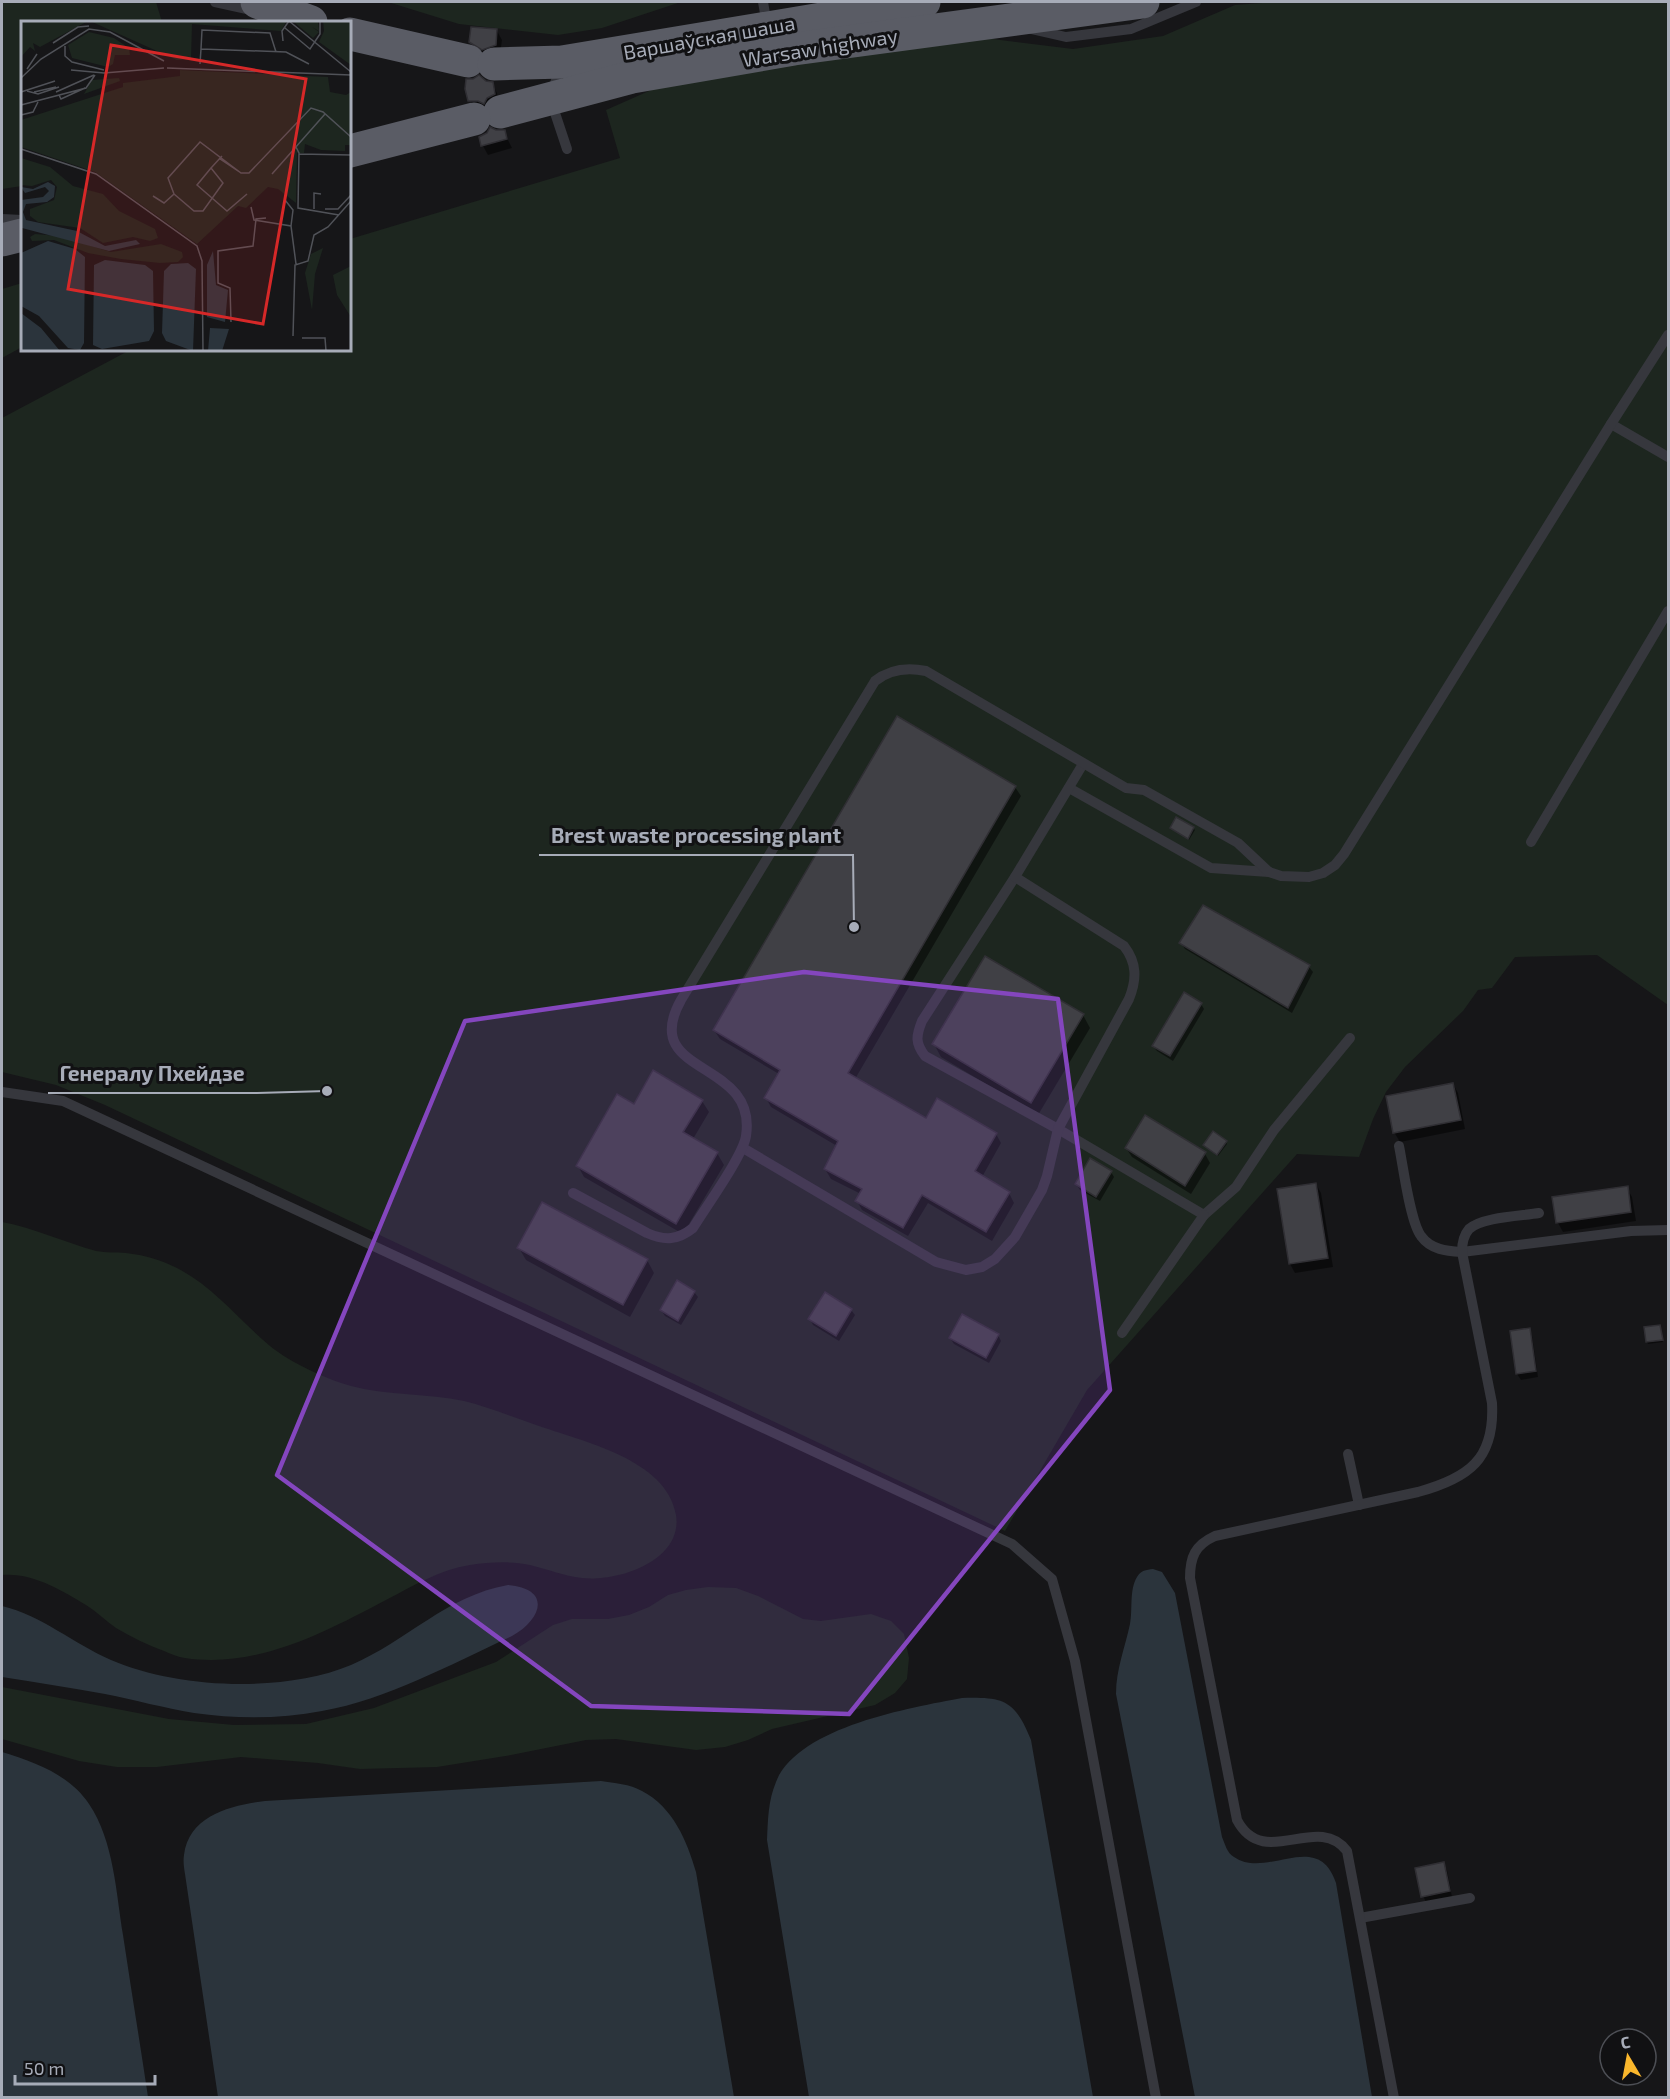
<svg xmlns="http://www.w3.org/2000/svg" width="1670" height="2099" font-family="'Exo 2',sans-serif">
	<rect width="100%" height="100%" fill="#161618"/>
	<g fill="#1d261f">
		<polygon points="2,2 156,2 162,22 22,22 22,186 2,189"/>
		<polygon points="388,2 681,2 602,28 558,35 459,24"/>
		<polygon points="1276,2 1668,2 1668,1005 1597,955 1515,957 1492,988 1478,990 1463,1011 1405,1067 1386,1092 1373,1119 1359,1157 1297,1154 1087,1390 1005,1531 105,1105 56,1085 2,1072 2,418 130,350 350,350 350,239 620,158 606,110 658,87 680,81 977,37 1073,49 1163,36 1235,5"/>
		<polygon points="22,283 22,347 2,358 2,289"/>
		<path d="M2 1222C34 1228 64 1242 96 1251 106 1253 116 1252 126 1253 144 1255 161 1260 177 1268 214 1287 239 1320 270 1346 291 1363 326 1379 351 1386 389 1396 427 1393 464 1401 488 1407 513 1417 536 1425 581 1441 667 1459 676 1515 683 1561 618 1582 582 1578 564 1576 547 1569 530 1565 511 1561 490 1562 470 1565 439 1570 413 1586 386 1600 325 1632 257 1669 185 1658 178 1657 171 1654 164 1651 148 1645 131 1637 116 1628 106 1621 97 1612 86 1605 62 1590 31 1572 2 1575Z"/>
		<polygon points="708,1587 736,1588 758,1596 803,1619 821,1621 871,1614 891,1621 904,1634 909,1658 907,1679 895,1693 875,1705 772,1729 748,1740 725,1747 696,1750 616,1739 586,1740 511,1755 437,1767 360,1769 318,1763 241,1757 157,1767 117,1767 79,1761 2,1739 2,1687 169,1719 234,1725 306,1724 374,1708 496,1662 553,1625 572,1619 608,1619 629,1615 649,1607 668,1595 686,1590"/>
	</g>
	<g fill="#2b343c">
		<path d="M1153 1569 1162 1572 1175 1593 1222 1837C1225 1844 1227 1853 1234 1857 1267 1880 1318 1828 1336 1883L1372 2097H1195L1116 1694C1116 1669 1125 1648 1130 1624 1133 1609 1129 1590 1137 1577 1141 1570 1146 1570 1153 1569Z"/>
		<path d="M508 1585C552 1589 542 1619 512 1636 451 1664 388 1699 322 1711 281 1719 236 1719 194 1713 164 1708 135 1700 105 1694 71 1688 36 1682 2 1677V1606C41 1615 74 1644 111 1660 178 1689 284 1693 351 1665 407 1641 446 1596 508 1585Z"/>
		<path d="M962 1698C1004 1697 1015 1700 1031 1740L1093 2097H809L767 1840C768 1820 768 1801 776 1782 798 1727 909 1708 962 1698Z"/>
		<path d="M2 1752C34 1762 69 1774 89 1804 114 1841 116 1893 123 1935 131 1989 140 2043 148 2097H2Z"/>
		<path d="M601 1781C614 1783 630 1784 642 1791 673 1807 687 1841 696 1872L734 2097H218L185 1874C184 1868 183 1861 184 1855 189 1815 232 1805 265 1801Z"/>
	</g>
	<g fill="#0007">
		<polygon points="497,31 502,40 500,54 489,58 476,51 471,42"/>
		<polygon points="485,82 492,84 497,93 499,103 475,110 470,100"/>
		<polygon points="504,132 512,148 488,155 483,146"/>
		<polygon points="898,718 1015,787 1021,796 855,1079 926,1120 996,1134 1001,1143 982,1177 1009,1193 1014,1203 992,1241 928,1203 908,1236 862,1210 857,1201 861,1194 831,1179 825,1169 837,1146 771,1107 766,1098 779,1074 720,1039 714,1030"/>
		<polygon points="1171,828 1193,828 1195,830 1189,840"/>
		<polygon points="1203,907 1309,967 1313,972 1292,1013 1185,949 1181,943"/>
		<polygon points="1201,1004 1204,1009 1173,1061 1157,1051 1153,1046"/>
		<polygon points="1083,1015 1090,1028 1038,1115 941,1057 934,1044"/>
		<polygon points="1453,1084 1458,1093 1465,1129 1400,1142 1394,1132"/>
		<polygon points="702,1101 709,1112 693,1139 717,1153 724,1165 683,1234 584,1177 578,1166 634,1106"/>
		<polygon points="1226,1142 1227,1144 1218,1156 1205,1145"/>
		<polygon points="1126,1148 1205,1154 1210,1163 1191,1194 1132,1157"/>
		<polygon points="1111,1172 1114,1177 1100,1201 1080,1190 1076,1184"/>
		<polygon points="1316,1184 1321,1193 1333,1267 1295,1273 1290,1264 1278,1190"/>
		<polygon points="1627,1188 1632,1197 1636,1221 1563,1232 1558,1223"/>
		<polygon points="519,1248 647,1260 654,1273 630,1317 526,1260"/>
		<polygon points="694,1292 698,1297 681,1325 665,1316 661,1310"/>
		<polygon points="851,1310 855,1315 839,1341 813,1325 810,1319"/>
		<polygon points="1660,1327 1663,1342 1648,1344 1647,1342"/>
		<polygon points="1529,1330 1532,1336 1538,1377 1521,1380 1517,1374 1511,1333"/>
		<polygon points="998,1335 1001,1341 989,1363 954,1344 950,1338"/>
		<polygon points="1443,1864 1447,1870 1452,1897 1426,1902 1423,1896"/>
	</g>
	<g fill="#404045" stroke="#302f34" stroke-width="1.5">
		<polygon points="471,27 497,29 496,45 482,50 469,42"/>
		<polygon points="479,75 486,81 493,82 495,94 487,98 484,104 478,101 468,101 465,89 466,79 473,79"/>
		<polygon points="490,127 496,130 505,130 507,139 481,146 479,137 487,133"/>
		<polygon points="897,716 1016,786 848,1073 926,1118 937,1098 997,1133 975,1171 1010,1192 986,1232 922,1195 903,1228 855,1201 862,1189 824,1169 838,1141 764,1098 780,1070 713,1030"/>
		<polygon points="1176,817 1194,827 1188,839 1170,828"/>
		<polygon points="1203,905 1310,965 1288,1008 1179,943"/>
		<polygon points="985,956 1084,1014 1031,1103 932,1044"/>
		<polygon points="1184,992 1202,1003 1170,1056 1152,1046"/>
		<polygon points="653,1070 703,1100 683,1132 718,1152 676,1224 576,1166 617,1094 634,1104"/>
		<polygon points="1453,1083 1461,1120 1393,1133 1386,1096"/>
		<polygon points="1145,1115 1206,1152 1185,1186 1125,1148"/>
		<polygon points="1213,1131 1227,1141 1217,1155 1203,1145"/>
		<polygon points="1090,1158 1112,1171 1096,1197 1075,1184"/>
		<polygon points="1316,1183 1328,1258 1289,1264 1277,1189"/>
		<polygon points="1628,1186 1631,1212 1556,1223 1552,1197"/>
		<polygon points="542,1202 648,1259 623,1305 517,1248"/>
		<polygon points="677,1280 695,1291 678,1321 660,1310"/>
		<polygon points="825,1292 852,1309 836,1336 808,1319"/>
		<polygon points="962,1314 999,1334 986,1358 949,1338"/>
		<polygon points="1660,1325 1663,1340 1646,1342 1644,1327"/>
		<polygon points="1530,1328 1536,1371 1516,1374 1510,1331"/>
		<polygon points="1444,1862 1450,1891 1421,1897 1415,1868"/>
	</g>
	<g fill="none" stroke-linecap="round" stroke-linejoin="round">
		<g stroke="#36373d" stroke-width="10">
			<polyline points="215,2 256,11"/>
			<polyline points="763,2 767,25"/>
			<polyline points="1031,29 1066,37 1131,29 1196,2"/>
			<polyline points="561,66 550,98 567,149"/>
			<polyline points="2,219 22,220"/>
			<polyline points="1611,424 1668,457"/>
			<polyline points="1069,788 1211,868 1269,872"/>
			<polyline points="1531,842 1668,611"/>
			<path d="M1015 877 922 1021C916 1036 915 1043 925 1056L1058 1129 1204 1215 1236 1187 1274 1130 1350 1038"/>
			<polyline points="2,1092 63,1101 1012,1544 1052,1579 1075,1661 1156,2098"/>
			<path d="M1399 1146C1403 1165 1410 1222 1421 1236 1431 1250 1447 1251 1462 1252L1631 1231 1668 1230"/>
			<path d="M743 1148 936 1262 966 1270 982 1267 995 1259 1015 1237 1042 1190 1047 1176 1058 1129 1129 999C1137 979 1137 963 1124 946L1015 877 1083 764"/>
			<path d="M573 1193 647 1233C665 1241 678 1240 693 1228 705 1208 743 1156 746 1136 758 1058 638 1077 681 1000L875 681C890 669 907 667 926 671L1126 788 1144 790 1238 843 1269 872 1281 876 1309 877 1323 873 1335 865 1344 854 1611 424 1668 335"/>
			<polyline points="1122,1333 1204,1215"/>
			<polyline points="1348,1454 1359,1505"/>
			<polyline points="1360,1918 1470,1898"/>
			<path d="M1394 2098 1347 1851C1317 1812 1264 1871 1237 1820L1190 1578C1190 1557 1195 1545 1215 1536L1418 1492C1469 1478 1495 1459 1492 1403L1462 1252C1462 1244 1463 1236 1469 1229 1482 1217 1521 1216 1539 1213"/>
		</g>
		<g stroke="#5a5c65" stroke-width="33">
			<polyline points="257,2 311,22"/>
			<polyline points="350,34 468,61"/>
			<polyline points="494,64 562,62 924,2"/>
			<polyline points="500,112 632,77 794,49 1143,2"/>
			<polyline points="350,151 474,119"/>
			<polyline points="2,240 22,235"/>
		</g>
	</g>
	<path fill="#8446be" fill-opacity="0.2" stroke="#8446be" stroke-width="4.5" stroke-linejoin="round" d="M804 972 1058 999 1110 1390 849 1714 591 1706 277 1475 465 1021Z"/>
	<g text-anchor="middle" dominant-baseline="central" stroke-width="6" stroke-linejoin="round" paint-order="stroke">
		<g font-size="20" fill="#a7acb8" stroke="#111113">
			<text transform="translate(709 37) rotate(-10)">Варшаўская шаша</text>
			<text transform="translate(820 47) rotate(-9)">Warsaw highway</text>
		</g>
	</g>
	<g transform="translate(21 21)">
		<rect width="330" height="330" fill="#161618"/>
		<path d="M0 0H67L19 26 12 22 14 30 9 26 0 36ZM69 0H265V1L260 10 171 3 170 38 156 39ZM297 0 298 10 291 6 298 11 292 17 273 1ZM302 0H330V44L298 21 303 10ZM68 11 93 17 108 27 109 34H94L92 43 87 46 51 37 47 24ZM159 49 307 56 309 71 325 74 330 71V124H324V130L300 129 284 123 283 132H276L275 182 257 168 247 166 225 187 217 185 176 223 74 151 0 126V99L102 66V62L159 55ZM98 57 99 60 63 73 71 59ZM0 137 29 146 52 165 82 173 98 190 134 208 137 217 129 220 112 216 82 222 59 207 17 201 9 195V188L33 179 36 166 30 159 11 165 0 164ZM14 213 38 215 90 231 140 223 161 231 162 236 157 241 139 242 100 238 67 232 33 219 11 220 9 216ZM302 227 294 253 291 289 284 252 290 233ZM330 245V296L316 274 312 254Z" fill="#1d261f"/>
		<path d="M27 161 34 165 33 176 26 181 5 183 2 191 5 199 56 210 84 225 115 219 119 223 88 230 1 207 0 179 22 176 28 170 24 166 4 172 0 166 12 168ZM27 220 54 228 64 236 63 322 59 329 47 327 18 295 0 285V232ZM192 230 195 264 207 269 204 301 186 296V244ZM84 239 124 244 132 250 133 310 128 320 81 328 72 324 73 244ZM167 242 175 248 172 330 145 320 141 312 143 250 150 243ZM0 292 20 307 39 330H0ZM189 307 208 308 201 330H187Z" fill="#2b343c"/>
		<path fill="none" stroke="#505258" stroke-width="1.5" d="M268 0 330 51M264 7 289 28 299 13V0M262 20 261 10 268 0M32 22 57 6 68 5M44 25V35L51 41 83 49M180 28 181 9 249 12 255 31M179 43 180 28 265 31 288 43M146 47 330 54M6 48 16 33M50 49 83 52 143 47M0 57 20 38 68 8 89 11 143 40M6 70 17 73 38 66M0 71 34 60M13 71 35 66M35 71 73 54M38 74 40 78 64 67M0 84 65 67 74 54M0 94 12 91 17 81M275 126 278 132 277 187 318 194M0 128 75 153 176 225 181 240 182 330M278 133 330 134M199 138 220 152M190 147 176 164 206 190 226 173M251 153 304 93M153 173 173 190H182L202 162 190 147 201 135M132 175 143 182 153 173 147 157 179 121 220 152H228L290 87 302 91 330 116M264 179 272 189 270 205M230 186 233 199 270 205 275 243M293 188V172L300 173M304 188H317L330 174M210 301 209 267 197 262V230L232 225 235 198 245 197M272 315 274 244 287 240 293 214 307 206 330 180M281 317H304L305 330"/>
		<path fill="#d62828" fill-opacity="0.15" stroke="#d62828" stroke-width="3" d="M90 24 285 58 242 303 47 268Z"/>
		<rect width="330" height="330" fill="none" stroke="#a7acb8" stroke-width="3"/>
	</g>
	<path fill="none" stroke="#a7acb8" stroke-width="2" d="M854 927L853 855H539M327 1091L257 1093H48"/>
	<g fill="#a7acb8" stroke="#111113" stroke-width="2">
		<circle cx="854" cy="927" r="6"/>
		<circle cx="327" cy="1091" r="6"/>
	</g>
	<g font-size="21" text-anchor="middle" font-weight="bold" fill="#a7acb8" stroke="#111113" stroke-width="6" stroke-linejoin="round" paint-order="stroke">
		<text x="696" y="843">Brest waste processing plant</text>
		<text x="152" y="1081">Генералу Пхейдзе</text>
	</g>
	<rect width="1670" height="2099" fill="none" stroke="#a7acb8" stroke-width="6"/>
	<g transform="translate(1628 2057) rotate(350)"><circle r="28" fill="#111113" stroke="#4d4f55" stroke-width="1.5"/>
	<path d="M0-4.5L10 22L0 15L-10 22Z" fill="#f9b62c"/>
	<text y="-9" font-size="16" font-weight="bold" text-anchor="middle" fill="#a7acb8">С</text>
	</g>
	<path d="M15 2075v9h140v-9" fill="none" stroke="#a7acb8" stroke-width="3"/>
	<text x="24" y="2075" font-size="18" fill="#a7acb8" stroke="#111113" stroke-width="4.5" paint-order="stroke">50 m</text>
</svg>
